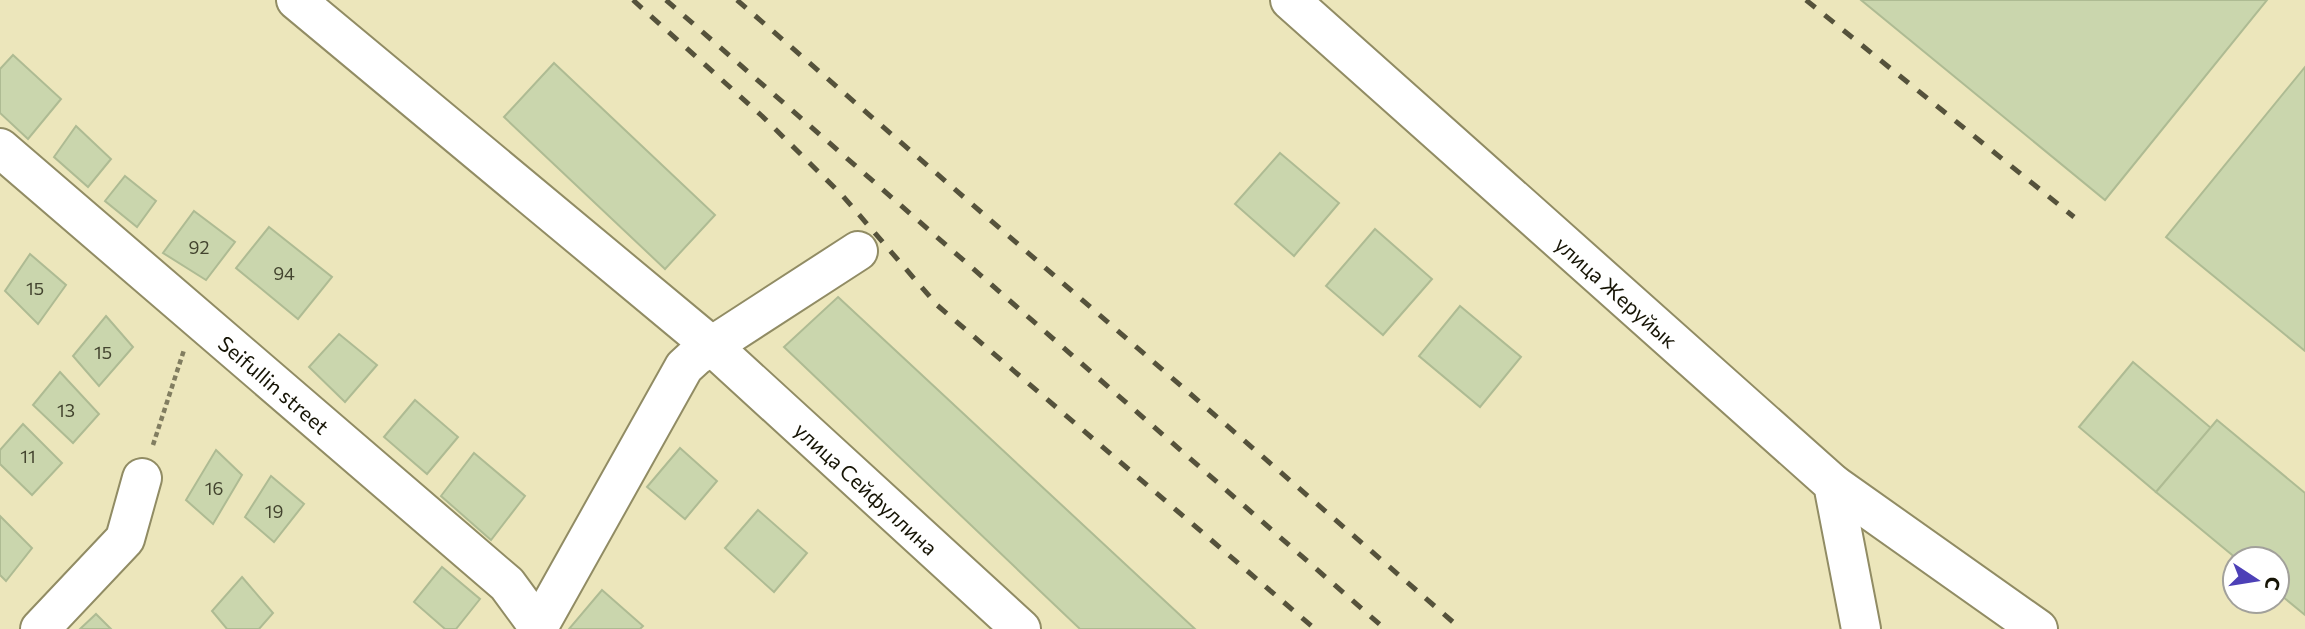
<svg xmlns="http://www.w3.org/2000/svg" width="2305" height="629" font-family="Commissioner,sans-serif">
	<rect width="100%" height="100%" fill="#ece6bb"/>
	<g fill="#cad6ad" stroke="#aebb93" stroke-width="2">
		<polygon points="1861,0 2267,0 2105,200"/>
		<polygon points="13,55 61,99 28,139 0,113 0,69"/>
		<polygon points="554,63 715,215 665,269 504,117"/>
		<polygon points="2305,67 2305,351 2166,237"/>
		<polygon points="76,126 111,159 88,187 54,157"/>
		<polygon points="1280,153 1339,203 1294,256 1235,204"/>
		<polygon points="125,176 156,201 137,227 105,201"/>
		<polygon points="194,211 235,242 206,280 163,253"/>
		<polygon points="269,227 332,277 298,319 236,268"/>
		<polygon points="1375,229 1432,279 1383,335 1326,286"/>
		<polygon points="30,254 66,285 38,324 5,291"/>
		<polygon points="838,297 1195,629 1080,629 784,347"/>
		<polygon points="1460,306 1521,357 1480,407 1419,356"/>
		<polygon points="106,316 133,347 99,386 73,356"/>
		<polygon points="339,334 377,365 345,402 309,367"/>
		<polygon points="2133,362 2211,428 2156,492 2079,427"/>
		<polygon points="60,372 99,414 73,443 33,405"/>
		<polygon points="415,400 458,437 427,474 384,437"/>
		<polygon points="2217,420 2305,493 2305,615 2277,592 2277,559 2237,559 2156,492"/>
		<polygon points="23,424 62,463 32,495 0,464 0,450"/>
		<polygon points="680,448 717,481 685,519 647,487"/>
		<polygon points="216,450 242,475 213,524 186,500"/>
		<polygon points="474,453 525,496 491,540 441,496"/>
		<polygon points="271,476 304,504 274,542 245,517"/>
		<polygon points="758,510 807,553 774,592 725,548"/>
		<polygon points="0,516 32,548 6,581 0,575"/>
		<polygon points="442,567 480,599 456,629 445,629 414,602"/>
		<polygon points="242,577 273,613 259,629 227,629 212,611"/>
		<polygon points="602,590 643,626 640,629 569,629"/>
		<polygon points="96,614 111,629 80,629"/>
	</g>
	<g fill="none" stroke-linecap="round" stroke-linejoin="round">
		<g stroke="#918c64" stroke-width="42">
			<g id="minor">
				<path id="s1" d="M296 0 713 347 1021 629"/>
				<path id="s2" d="M1290 0 1833 484 1861 629"/>
				<path id="s3" d="M0 148 507 584 540 629"/>
				<polyline points="1833,484 2038,629"/>
				<polyline points="539,626 684,367 696,356 858,251"/>
				<polyline points="40,629 125,539 142,478"/>
			</g>
		</g>
		<polyline stroke="#817d60" stroke-width="4.5" stroke-dasharray="5 3.5" stroke-linecap="butt" points="153,445 184,350"/>
		<use href="#minor" stroke="#fff" stroke-width="38"/>
		<g stroke="#55523b" stroke-width="5" stroke-dasharray="12 12" stroke-linecap="butt">
			<polyline points="633,0 762,116 842,195 937,305 1315,629"/>
			<polyline points="666,0 1385,629"/>
			<polyline points="737,0 1461,629"/>
			<polyline points="1806,0 2074,217"/>
		</g>
	</g>
	<g text-anchor="middle" dominant-baseline="central" stroke-width="6" stroke-linejoin="round" paint-order="stroke">
		<g font-size="18" fill="#43442f">
			<text x="199" y="247">92</text>
			<text x="284" y="273">94</text>
			<text x="35" y="288">15</text>
			<text x="103" y="352">15</text>
			<text x="66" y="410">13</text>
			<text x="28" y="456">11</text>
			<text x="214" y="488">16</text>
			<text x="274" y="511">19</text>
		</g>
		<g font-size="21" fill="#161405" stroke="#fff">
			<text stroke="none"><textPath href="#s2" startOffset="438">улица Жеруйык</textPath></text>
			<text stroke="none"><textPath href="#s3" startOffset="362">Seifullin street</textPath></text>
			<text stroke="none"><textPath href="#s1" startOffset="751">улица Сейфуллина</textPath></text>
		</g>
	</g>
	<g transform="translate(2256 580) rotate(102)"><circle r="33" fill="#ffffff" stroke="#a2a19b" stroke-width="2"/>
	<path d="M0-5L12 26L0 18L-12 26Z" fill="#4d40b7"/>
	<text y="-10" font-size="19" font-weight="bold" text-anchor="middle" fill="#161405">С</text>
	</g>
</svg>
